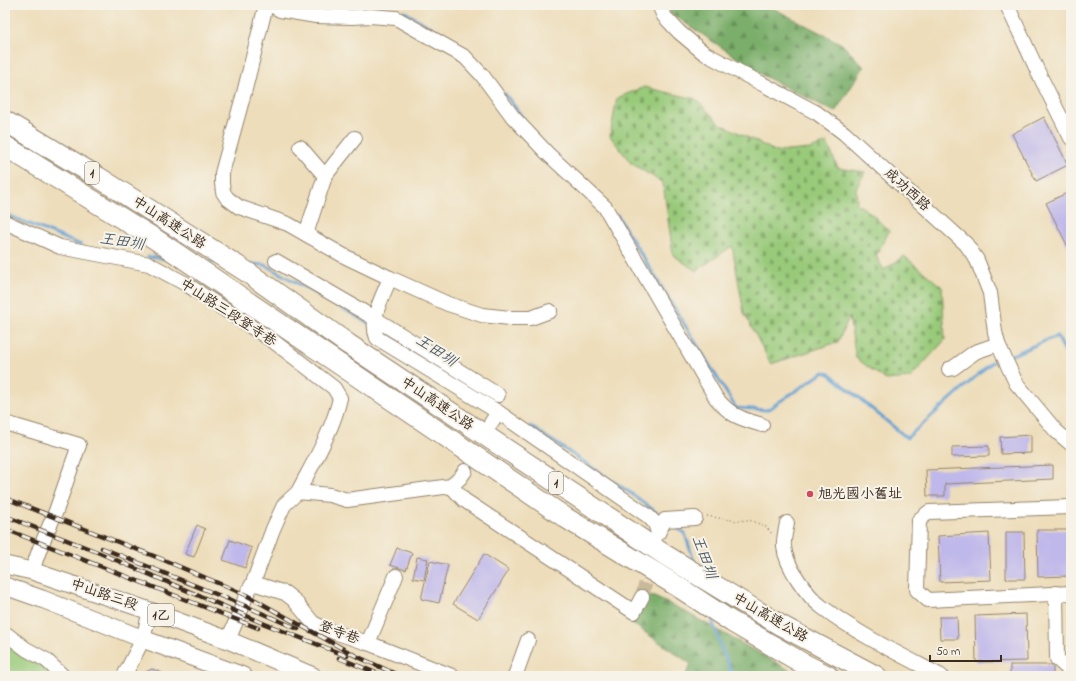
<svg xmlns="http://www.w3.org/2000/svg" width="1076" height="681" font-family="'Indie Flower','LXGW WenKai TC',sans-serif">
	<defs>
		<pattern id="forest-firs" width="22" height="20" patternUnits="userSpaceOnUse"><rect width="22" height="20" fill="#7aae6a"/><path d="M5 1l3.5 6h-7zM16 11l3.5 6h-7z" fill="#658e57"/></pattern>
		<pattern id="cemetery-stones" width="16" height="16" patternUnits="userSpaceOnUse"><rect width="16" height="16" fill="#99ca7a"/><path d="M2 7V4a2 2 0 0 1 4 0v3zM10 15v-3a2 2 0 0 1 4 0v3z" fill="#7ea463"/></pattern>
	</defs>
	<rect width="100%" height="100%" fill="#f7f3e8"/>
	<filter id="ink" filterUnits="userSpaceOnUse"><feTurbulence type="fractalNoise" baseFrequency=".025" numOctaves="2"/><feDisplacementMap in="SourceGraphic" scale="8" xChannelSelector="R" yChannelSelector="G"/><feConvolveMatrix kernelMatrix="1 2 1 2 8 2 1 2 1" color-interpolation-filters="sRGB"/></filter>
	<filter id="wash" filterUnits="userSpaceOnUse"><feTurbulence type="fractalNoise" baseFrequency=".012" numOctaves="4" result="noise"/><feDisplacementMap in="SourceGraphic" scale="16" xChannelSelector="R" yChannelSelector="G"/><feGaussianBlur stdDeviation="0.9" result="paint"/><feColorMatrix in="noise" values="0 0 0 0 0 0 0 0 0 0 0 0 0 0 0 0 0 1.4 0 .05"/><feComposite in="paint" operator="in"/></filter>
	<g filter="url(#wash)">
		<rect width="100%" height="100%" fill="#edddba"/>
		<polygon fill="#99ca7a" stroke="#6a7a4c" points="5,640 55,675 56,676 5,676"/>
		<g fill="url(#forest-firs)" stroke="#5a6c44">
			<polygon points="666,5 767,5 842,44 864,67 835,112 764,76 669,12"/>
			<polygon points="648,594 680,609 800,676 685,676 691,664 633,624"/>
		</g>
		<polygon fill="url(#cemetery-stones)" stroke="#6a7a4c" points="644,87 696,99 719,123 777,152 810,149 827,143 838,168 865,172 856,189 857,204 871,213 889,231 876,256 884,270 904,256 942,287 945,340 910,378 886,380 856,358 849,317 838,342 771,364 744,313 732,246 696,271 673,255 663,183 631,163 610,136 617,98"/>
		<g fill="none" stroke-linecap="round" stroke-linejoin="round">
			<g stroke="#609fd2" stroke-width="3">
				<polyline points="300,5 317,9"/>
				<polyline points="397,13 405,12 449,38 456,45"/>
				<polyline points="505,94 523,118"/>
				<polyline points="5,214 81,245"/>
				<polyline points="617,215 736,408 767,410 824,372 830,374 907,438 991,363 1000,359"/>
				<polyline points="148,257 170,259"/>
				<polyline points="203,261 216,262"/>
				<polyline points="251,264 265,265 370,324"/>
				<polyline points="1007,357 1057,336 1071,363"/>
				<polyline points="453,375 482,394"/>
				<polyline points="530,426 635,496 662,517"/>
				<polyline points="672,524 685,534 695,564"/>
				<polyline points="712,619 721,647 733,676"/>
			</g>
		</g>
		<g id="blocks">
			<g fill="#bfb8ea">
				<polygon points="1044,117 1068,165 1036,181 1012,134"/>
				<polygon points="1071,191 1071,253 1046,203"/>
				<polygon points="1031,435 1031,453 1001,454 1000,437"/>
				<polygon points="989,446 989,456 952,457 952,447"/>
				<polygon points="1053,465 1053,479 945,484 945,496 927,496 926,470"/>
				<polygon points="197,525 205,529 194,557 185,554"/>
				<polygon points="1037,530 1071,530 1071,576 1038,577"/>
				<polygon points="1006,532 1024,532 1025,579 1006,579"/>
				<polygon points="989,533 991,580 940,582 938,536"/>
				<polygon points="230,540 252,548 245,568 223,560"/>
				<polygon points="397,548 412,553 406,570 390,565"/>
				<polygon points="484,554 509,570 478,619 453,604"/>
				<polygon points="417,557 428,559 424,580 413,578"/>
				<polygon points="430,561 448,565 439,603 421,599"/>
				<polygon points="1026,614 1027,661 976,662 975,616"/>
				<polygon points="939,617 957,617 958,639 940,639"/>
				<rect x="1010" y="665" width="43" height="11"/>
				<polygon points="152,669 163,673 161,676 142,676 143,673"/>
			</g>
		</g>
	</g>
	<g filter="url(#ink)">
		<use href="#blocks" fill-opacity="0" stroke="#94846c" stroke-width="1"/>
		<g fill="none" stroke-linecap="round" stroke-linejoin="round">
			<polyline stroke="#c9b99b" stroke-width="14" stroke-dasharray="14 7" stroke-linecap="butt" points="642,597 651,562"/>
			<g stroke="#94846c" stroke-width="16">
				<g id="minor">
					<path d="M266 5 244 93 222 173V183L223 192 227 198 239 207 288 224 346 257 390 278C383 296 369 319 377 338L498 412 491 423"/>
					<path d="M271 5 280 10 316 16 352 17 370 16 396 18 465 57 482 75 513 117 547 153 605 207 716 398C732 417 740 418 762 425"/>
					<polyline points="659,5 664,16 679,32 704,53 817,113 844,133 966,244 977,260 990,293 995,332 998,344 1016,383 1056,431 1071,444"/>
					<polyline points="1007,5 1039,74 1071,138"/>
					<polyline points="300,147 325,176"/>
					<path d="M5 222 60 247 149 264 186 284 273 341 334 388 340 398C333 430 313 463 298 492"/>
					<polyline points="306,234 325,176 335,163 355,138"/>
					<polyline points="276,261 374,318 498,395"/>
					<polyline points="390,278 448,304 482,315 510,318 531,318 550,311"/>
					<polyline points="949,369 953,368 975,352 998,344"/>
					<polyline points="498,412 648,516 655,523 658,533"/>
					<polyline points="5,423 79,445 56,511 40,548 32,571"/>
					<polyline points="451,486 464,500 634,612 642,597"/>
					<polyline points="1071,507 929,512 919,520 917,590 928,600 1071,593"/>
					<path d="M787 523C786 530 783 539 784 547 786 566 807 596 822 607 859 635 901 655 941 676"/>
					<polyline points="658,533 665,520 695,518"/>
					<polyline points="253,583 285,593 294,600 313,623 328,630 368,643 452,676"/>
					<polyline points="1056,593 1057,659 1066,667 1071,667"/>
					<polyline points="5,633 26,649 46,660 63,676"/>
					<polyline points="228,640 243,605 246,595 253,583 273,529 284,505 298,492 330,495 347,500 451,486 460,478 465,471"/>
					<polyline points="368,643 396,576"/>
					<polyline points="124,676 143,639 150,611"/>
					<polyline points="515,676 528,640"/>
				</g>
			</g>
			<g stroke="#94846c" stroke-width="19">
				<g id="major">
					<polyline points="5,565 32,571 150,611 228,640 313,676"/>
					<polyline points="5,586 42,599 143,639 243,676"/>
				</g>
			</g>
			<g stroke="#94846c" stroke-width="22">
				<g id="highway">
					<polyline points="5,121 98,177 247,272 348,344 665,555 780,625 876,676"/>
					<polyline points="5,146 155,239 566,518 677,586 732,622 802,663 828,676"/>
				</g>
			</g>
			<polyline stroke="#94846c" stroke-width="1.5" stroke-dasharray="1 3" stroke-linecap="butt" points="707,516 737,521 749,520 765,526 773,535"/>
			<use href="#minor" stroke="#fff" stroke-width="14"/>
			<use href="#major" stroke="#fff" stroke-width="17"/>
			<use href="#highway" stroke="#fff" stroke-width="20"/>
			<g stroke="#3b2a1e" stroke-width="4.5">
				<g id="rail">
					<polyline points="5,498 159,558 246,595 356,656 400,676"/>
					<polyline points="5,516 95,551 265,624 347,656"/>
					<polyline points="5,529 258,628"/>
					<polyline points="102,548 243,605 298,629"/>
					<polyline points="339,658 384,676"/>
				</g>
			</g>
			<use href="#rail" stroke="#f7f3e8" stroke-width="3" stroke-dasharray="9" stroke-linecap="butt"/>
		</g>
	</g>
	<circle fill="#d1495b" stroke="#f7f3e8" stroke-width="1.5" cx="810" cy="494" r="4"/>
	<g text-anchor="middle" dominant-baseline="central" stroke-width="4" stroke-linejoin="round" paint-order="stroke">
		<g fill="#f7f3e8" stroke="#73665b" stroke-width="1">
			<rect x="85" y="162" width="14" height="22" rx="3"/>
			<rect x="549" y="472" width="14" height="22" rx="3"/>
			<rect x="148" y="604" width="26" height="22" rx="3"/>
		</g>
		<g font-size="13" font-weight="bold" fill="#3b2a1e">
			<text x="92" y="173">1</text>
			<text x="556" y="483">1</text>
			<text x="161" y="615">1乙</text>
		</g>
		<g font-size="14" fill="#3b2a1e" stroke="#f7f3e8">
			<text transform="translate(907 190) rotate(42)">成功西路</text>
			<text transform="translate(169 223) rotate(33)">中山高速公路</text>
			<text transform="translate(228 313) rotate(33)">中山路三段登寺巷</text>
			<text transform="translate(437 404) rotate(34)">中山高速公路</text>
			<text transform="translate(104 595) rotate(19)">中山路三段</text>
			<text transform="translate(770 618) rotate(30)">中山高速公路</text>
			<text transform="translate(339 633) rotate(20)">登寺巷</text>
		</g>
		<g font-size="14" fill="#3b2a1e" stroke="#f7f3e8" text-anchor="start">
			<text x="818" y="494">旭光國小舊址</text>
		</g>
		<g font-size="15" font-style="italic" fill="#4a5966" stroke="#f7f3e8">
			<text transform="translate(122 242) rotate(9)">王田圳</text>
			<text transform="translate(436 351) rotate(33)">王田圳</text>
			<text transform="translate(704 557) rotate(70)">王田圳</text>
		</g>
	</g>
	<rect width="1076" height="681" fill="none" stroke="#f7f3e8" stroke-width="20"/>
	<path d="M930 655v6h71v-6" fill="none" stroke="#3b2a1e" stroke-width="2"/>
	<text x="936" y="655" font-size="12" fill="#3b2a1e" stroke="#f7f3e8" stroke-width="3" paint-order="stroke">50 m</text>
</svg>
